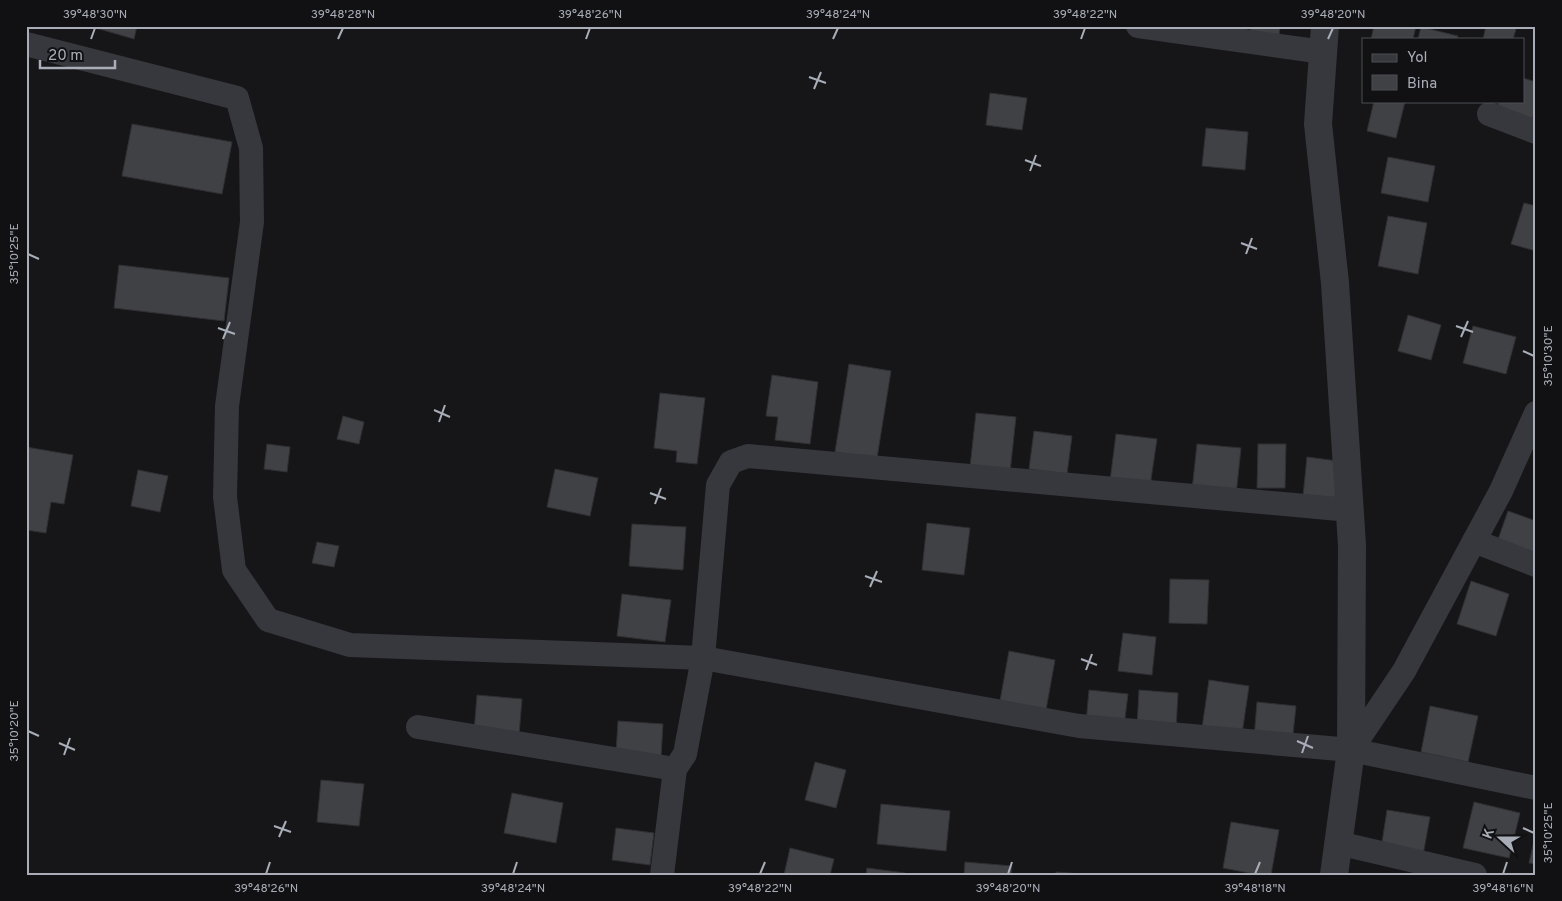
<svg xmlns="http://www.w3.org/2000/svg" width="1562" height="901" font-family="Overpass,sans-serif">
	<rect width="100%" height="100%" fill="#161618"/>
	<g fill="#404145" stroke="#303034">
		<polygon points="89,26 137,26 134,39"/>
		<polygon points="1251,26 1280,26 1278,44 1250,40"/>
		<polygon points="1374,26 1416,26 1413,39 1371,39"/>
		<polygon points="1486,26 1517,26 1513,39 1483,39"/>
		<polygon points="1421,27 1458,36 1457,39 1418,39"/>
		<polygon points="1523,78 1536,82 1536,106 1532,120 1497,110 1499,101 1523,101"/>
		<polygon points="990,93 1027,98 1022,130 986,125"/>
		<polygon points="1374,101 1405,102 1396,138 1367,131"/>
		<polygon points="132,124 232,142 222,194 122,176"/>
		<polygon points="1206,128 1248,132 1245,170 1202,166"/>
		<polygon points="1388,157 1435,166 1428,202 1381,193"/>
		<polygon points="1524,203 1536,206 1536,251 1511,244"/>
		<polygon points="1388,216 1427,223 1418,274 1378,266"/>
		<polygon points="119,265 229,278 224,321 114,308"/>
		<polygon points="1408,315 1441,325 1431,360 1398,351"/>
		<polygon points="1473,326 1516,337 1506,374 1463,363"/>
		<polygon points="849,364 891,371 877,458 835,452"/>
		<polygon points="772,375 818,382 810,444 775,440 778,417 766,416"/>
		<polygon points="660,393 705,398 697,464 676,462 677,451 654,448"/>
		<polygon points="976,413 1016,417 1010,472 970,467"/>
		<polygon points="343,416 364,422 359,444 337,439"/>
		<polygon points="1034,431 1072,436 1067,474 1029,469"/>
		<polygon points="1116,434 1157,439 1150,486 1110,481"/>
		<polygon points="267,444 290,447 287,472 264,469"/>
		<polygon points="1197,444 1241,448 1236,495 1192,490"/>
		<polygon points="1258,444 1286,444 1285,488 1257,488"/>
		<polygon points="26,447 73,455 64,504 51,502 46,533 26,530"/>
		<polygon points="1307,457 1345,462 1340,500 1303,496"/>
		<polygon points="555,469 598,478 590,516 547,507"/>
		<polygon points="138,470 168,476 160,512 131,506"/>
		<polygon points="1508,511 1536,521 1536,558 1495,548"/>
		<polygon points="927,523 970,528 964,575 922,570"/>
		<polygon points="632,524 686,527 683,570 629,566"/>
		<polygon points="317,542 339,546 334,567 312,563"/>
		<polygon points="1170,579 1209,580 1207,624 1169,623"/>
		<polygon points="1471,581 1509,594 1496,636 1457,624"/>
		<polygon points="622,594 671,600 665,642 617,636"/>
		<polygon points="1123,633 1156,637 1152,675 1118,671"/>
		<polygon points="1009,651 1055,660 1046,710 1000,701"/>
		<polygon points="1209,680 1249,686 1242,734 1202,728"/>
		<polygon points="1089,690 1128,694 1124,726 1086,723"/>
		<polygon points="1139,690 1178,693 1176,729 1137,727"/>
		<polygon points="477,695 522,699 519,735 474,732"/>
		<polygon points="1257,702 1296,706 1292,743 1254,739"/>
		<polygon points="1430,706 1478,716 1468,762 1421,752"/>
		<polygon points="618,721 663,724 661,757 616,753"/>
		<polygon points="815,762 846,770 836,808 805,800"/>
		<polygon points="321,780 364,784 359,826 317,822"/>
		<polygon points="512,793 563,803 556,843 504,833"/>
		<polygon points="1474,802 1520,813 1509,858 1463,848"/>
		<polygon points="881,804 950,811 946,851 877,844"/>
		<polygon points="1387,810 1430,817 1423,855 1381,849"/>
		<polygon points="1231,822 1279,830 1271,875 1260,875 1223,868"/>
		<polygon points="616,828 654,833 650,865 612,860"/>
		<polygon points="1536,832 1536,864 1529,863"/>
		<polygon points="790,848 834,859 830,875 784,875"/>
		<polygon points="965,862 1012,866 1011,875 964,875"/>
		<polygon points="867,868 905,873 905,875 866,875"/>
		<polygon points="1056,872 1095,875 1056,875"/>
	</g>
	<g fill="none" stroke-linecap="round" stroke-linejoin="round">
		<g stroke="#37383d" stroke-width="24">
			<polyline points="1138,26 1323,52"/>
			<polyline points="26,44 237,98 251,148 252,222 227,406 225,497 234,570 268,620 350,645 703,658 1079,726 1351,750 1536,788"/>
			<polyline points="1489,114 1536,132"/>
			<polyline points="1474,541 1536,565"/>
			<polyline points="418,727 675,769"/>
			<polyline points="1351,750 1404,671 1501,491 1536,413"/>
			<polyline points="1338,843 1475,875"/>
			<polyline points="662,875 675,769 685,754 703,658 718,485 731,462 748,456 1350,510"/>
		</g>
		<polyline stroke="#37383d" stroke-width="28" points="1325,26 1318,124 1335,283 1352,545 1351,750 1334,875"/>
	</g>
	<path fill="none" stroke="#a8adb8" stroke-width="2" d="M91 39 95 28M338 39 343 28M586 39 590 28M833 39 838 28M1081 39 1085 28M1328 39 1333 28M809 77 826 83M814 89 821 72M1025 160 1041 166M1030 171 1036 155M1241 243 1257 249M28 254 39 259M1246 254 1252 238M1456 326 1473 332M218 328 235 334M1461 337 1468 321M223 339 230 322M1523 351 1534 356M434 410 450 417M439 422 445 405M650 493 666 499M655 504 661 488M865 576 882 582M870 587 877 571M1081 659 1097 665M1086 670 1092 654M28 731 39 736M1297 741 1313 748M59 743 75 750M1302 753 1308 736M64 755 70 738M274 826 291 832M1523 828 1534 833M279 837 286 821M266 874 270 862M513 874 517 862M760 874 765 862M1008 874 1012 862M1255 874 1260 862M1503 874 1507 862"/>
	<rect width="1562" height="901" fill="none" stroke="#111113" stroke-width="55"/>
	<rect x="1362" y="38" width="162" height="65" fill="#111113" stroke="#4d4f55"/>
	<rect x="1372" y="54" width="25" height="8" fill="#37383d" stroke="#4d4f55"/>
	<text x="1407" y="62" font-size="15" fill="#a8adb8">Yol</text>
	<rect x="1372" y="75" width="25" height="15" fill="#404145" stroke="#4d4f55"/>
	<text x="1407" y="88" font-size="15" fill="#a8adb8">Bina</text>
	<g transform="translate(1500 838) rotate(291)" stroke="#111113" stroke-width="4" paint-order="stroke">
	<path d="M0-4L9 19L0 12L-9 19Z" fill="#a8adb8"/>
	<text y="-8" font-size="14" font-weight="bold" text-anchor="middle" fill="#a8adb8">K</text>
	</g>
	<path d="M40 60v8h75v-8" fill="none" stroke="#a8adb8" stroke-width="2.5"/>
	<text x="48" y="60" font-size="15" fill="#a8adb8" stroke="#111113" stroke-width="4" paint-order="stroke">20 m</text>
	<rect x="28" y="28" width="1506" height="846" fill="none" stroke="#a8adb8" stroke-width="2"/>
	<g font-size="12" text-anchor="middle" fill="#a8adb8">
		<text x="95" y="18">39°48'30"N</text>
		<text x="343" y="18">39°48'28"N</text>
		<text x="590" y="18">39°48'26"N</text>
		<text x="838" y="18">39°48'24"N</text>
		<text x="1085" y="18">39°48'22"N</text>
		<text x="1333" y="18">39°48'20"N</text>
		<text transform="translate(14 254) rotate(-90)" y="4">35°10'25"E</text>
		<text transform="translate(1548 356) rotate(-90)" y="4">35°10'30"E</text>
		<text transform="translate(14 731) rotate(-90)" y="4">35°10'20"E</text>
		<text transform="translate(1548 833) rotate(-90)" y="4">35°10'25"E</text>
		<text x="266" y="892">39°48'26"N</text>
		<text x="513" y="892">39°48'24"N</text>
		<text x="760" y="892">39°48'22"N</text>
		<text x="1008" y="892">39°48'20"N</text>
		<text x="1255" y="892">39°48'18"N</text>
		<text x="1503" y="892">39°48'16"N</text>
	</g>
</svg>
